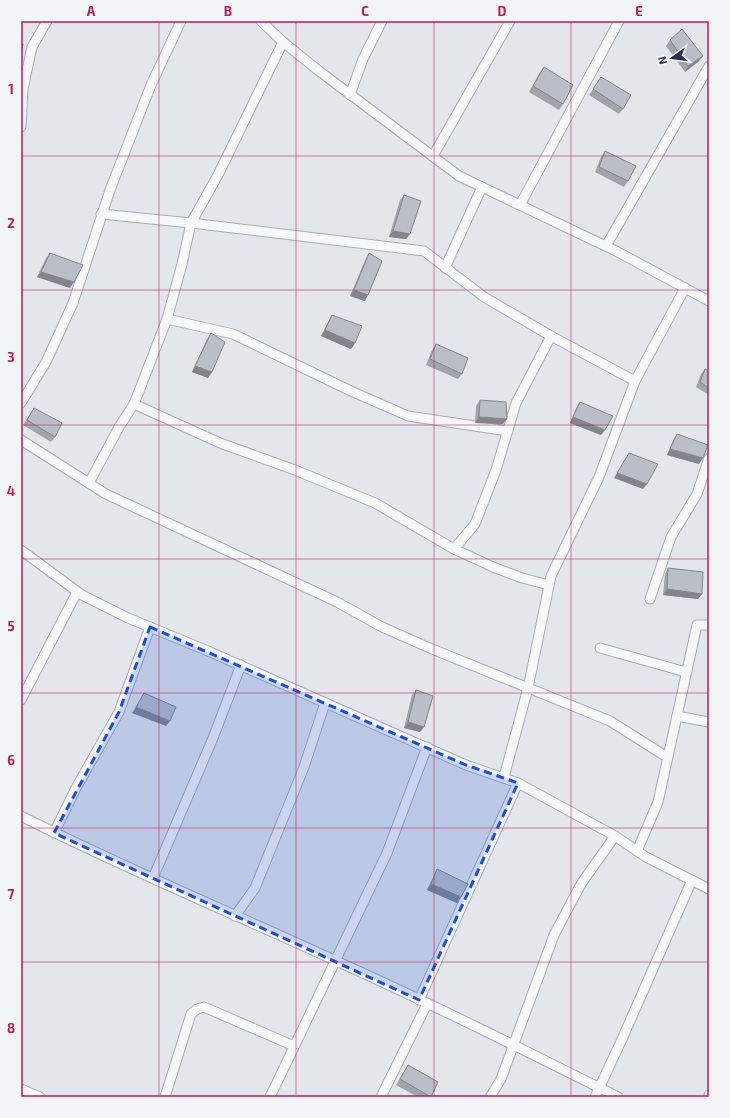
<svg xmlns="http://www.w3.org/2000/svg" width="730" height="1118" font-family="'Exo 2',sans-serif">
	<rect width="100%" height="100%" fill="#e3e6ea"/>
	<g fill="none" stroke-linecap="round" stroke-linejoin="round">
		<g stroke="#a8adb4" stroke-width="11">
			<g id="street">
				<polyline points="261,21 283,42 319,71 459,176 616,251 709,301"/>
				<polyline points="283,42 218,175 191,223 182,264 167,319 134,404 220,443 295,470 375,503 454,549 493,567 522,578 549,585"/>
				<polyline points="350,95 363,59 382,21"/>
				<polyline points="21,127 23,89 32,47 47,21"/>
				<polyline points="433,156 510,21"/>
				<polyline points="520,205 619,21"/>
				<polyline points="101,214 191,223 424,251 484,297 551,336 516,403 496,470 475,524 454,549"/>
				<polyline points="606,246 709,66"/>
				<polyline points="445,268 482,187"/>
				<polyline points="167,319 233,334 353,392 408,416 508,431"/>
				<polyline points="551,336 635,381"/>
				<polyline points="21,403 46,362 73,303 110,190 151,85 181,21"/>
				<polyline points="21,440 106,494 337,602 382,627 432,649 610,721 667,757"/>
				<polyline points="89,483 119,427 134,404"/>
				<polyline points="21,550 82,595 128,618 208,651 466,765 518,783 615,836 646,857 709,889"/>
				<polyline points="650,599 671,537 697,494 709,458"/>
				<polyline points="600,648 686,672"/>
				<polyline points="21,700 77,592"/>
				<polyline points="677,716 709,722"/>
				<polyline points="504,777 528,688 551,576 599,477 635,381 685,288"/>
				<path d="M21 816C124 868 230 912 334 960 430 1003 524 1050 618 1097"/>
				<polyline points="54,833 76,788 119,712 150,627"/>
				<polyline points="637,851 658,802 697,625 709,625"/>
				<polyline points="153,878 213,738 241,665"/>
				<polyline points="235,916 255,888 304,767 325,703"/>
				<polyline points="419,1000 518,783"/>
				<polyline points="21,1089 40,1097"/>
				<polyline points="165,1097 191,1014 197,1009 204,1007 294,1046"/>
				<polyline points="270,1097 387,853 427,747"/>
				<polyline points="381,1097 427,1004"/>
				<polyline points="490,1097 501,1079 554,935 581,884 615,836"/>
				<polyline points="595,1097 623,1037 692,880"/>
				<polyline points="709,1097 709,1095"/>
			</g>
		</g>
		<use href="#street" stroke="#f5f7f9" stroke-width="9"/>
	</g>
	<g fill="#a0a4ab">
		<polygon points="670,40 699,61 685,72 666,46"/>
		<polygon points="544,67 563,104 559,110 529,92 540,72"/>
		<polygon points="601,77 623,109 619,114 589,95"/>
		<polygon points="605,151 628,181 624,187 595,172 601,157"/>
		<polygon points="404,195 410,234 406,239 389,237 400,200"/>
		<polygon points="50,253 70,288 37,277 46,258"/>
		<polygon points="369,253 365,301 350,296 366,258"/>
		<polygon points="332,315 355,343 351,349 321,336 329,320"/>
		<polygon points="211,333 212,372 208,378 192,372 207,339"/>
		<polygon points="436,344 462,374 458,379 426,365 432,350"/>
		<polygon points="705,369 709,371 709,395 696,387 701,374"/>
		<polygon points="480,400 503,424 475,423 476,406"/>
		<polygon points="580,402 601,435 570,423 576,408"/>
		<polygon points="34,408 55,437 51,442 23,425"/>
		<polygon points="677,434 699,464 667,455 673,440"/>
		<polygon points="668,568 702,594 698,599 663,595 665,574"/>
		<polygon points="416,690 420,732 404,728 412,695"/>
		<polygon points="437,869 457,903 427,890 434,875"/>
		<polygon points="408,1065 438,1082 431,1097 418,1097 396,1085"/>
	</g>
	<g fill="#82868b">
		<polygon points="703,56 699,61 685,72 688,66"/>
		<polygon points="393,231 410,234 406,239 389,237"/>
		<polygon points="41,272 74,282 70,288 37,277"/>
		<polygon points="354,290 368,295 365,301 350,296"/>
		<polygon points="325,330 355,343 351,349 321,336"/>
		<polygon points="195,366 212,372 208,378 192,372"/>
		<polygon points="479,417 507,419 503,424 475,423"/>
		<polygon points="573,417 605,430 601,435 570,423"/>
		<polygon points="670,449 703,458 699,464 667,455"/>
		<polygon points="617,473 647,484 643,489 614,478"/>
		<polygon points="667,589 702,594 698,599 663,595"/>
		<polygon points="136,707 170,721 166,726 132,713"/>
		<polygon points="408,722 424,727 420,732 404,728"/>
		<polygon points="431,884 461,897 457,903 427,890"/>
	</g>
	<g fill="#babfc7" stroke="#82868b">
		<polygon points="682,29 703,56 688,66 670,40"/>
		<polygon points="21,44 23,44 21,53"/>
		<polygon points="544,67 573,85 563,104 533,86"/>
		<polygon points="601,77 631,95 623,109 593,89"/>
		<polygon points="605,151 636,166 628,181 599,167"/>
		<polygon points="404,195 421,201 410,234 393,231"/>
		<polygon points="50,253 83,265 74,282 41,272"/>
		<polygon points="369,253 382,261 368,295 354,290"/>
		<polygon points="332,315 362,326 355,343 325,330"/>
		<polygon points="211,333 225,342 212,372 195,366"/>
		<polygon points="436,344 468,358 462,374 430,359"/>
		<polygon points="705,369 709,371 709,388 700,382"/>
		<polygon points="480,400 506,402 507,419 479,417"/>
		<polygon points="580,402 613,416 605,430 573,417"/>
		<polygon points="34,408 62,423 55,437 27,420"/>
		<polygon points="677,434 708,445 703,458 670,449"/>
		<polygon points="629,453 658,464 647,484 617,473"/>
		<polygon points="668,568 703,572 702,594 667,589"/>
		<polygon points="416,690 433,696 424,727 408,722"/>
		<polygon points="144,693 176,707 170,721 136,707"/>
		<polygon points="437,869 468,884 461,897 431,884"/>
		<polygon points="408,1065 438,1082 431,1097 400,1079"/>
	</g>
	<path fill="#1d4ed8" fill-opacity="0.2" stroke="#1d4ed8" stroke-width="3" stroke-dasharray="8 5" stroke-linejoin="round" d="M150 627 466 765 518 783 419 1000 54 833 119 712Z"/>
	<path fill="none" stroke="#c2185b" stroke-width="1" stroke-opacity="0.55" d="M159 21V1097M296 21V1097M434 21V1097M571 21V1097M21 156H709M21 290H709M21 425H709M21 559H709M21 693H709M21 828H709M21 962H709"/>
	<rect width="730" height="1118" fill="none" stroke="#f2f5f8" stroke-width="44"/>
	<g transform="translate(672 58) rotate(256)" stroke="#f2f5f8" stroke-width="3" paint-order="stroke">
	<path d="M0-3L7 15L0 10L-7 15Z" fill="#2b3342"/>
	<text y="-6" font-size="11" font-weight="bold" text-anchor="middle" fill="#2b3342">N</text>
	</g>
	<rect x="22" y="22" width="686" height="1074" fill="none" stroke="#c2185b" stroke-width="1.5"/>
	<g font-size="13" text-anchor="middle" font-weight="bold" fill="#c2185b">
		<text x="91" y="16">A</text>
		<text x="228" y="16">B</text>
		<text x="365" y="16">C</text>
		<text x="502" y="16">D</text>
		<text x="639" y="16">E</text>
		<text x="11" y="94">1</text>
		<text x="11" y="228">2</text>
		<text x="11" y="362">3</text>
		<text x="11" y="496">4</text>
		<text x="11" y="631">5</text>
		<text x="11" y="765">6</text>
		<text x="11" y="899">7</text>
		<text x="11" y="1033">8</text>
	</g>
</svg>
